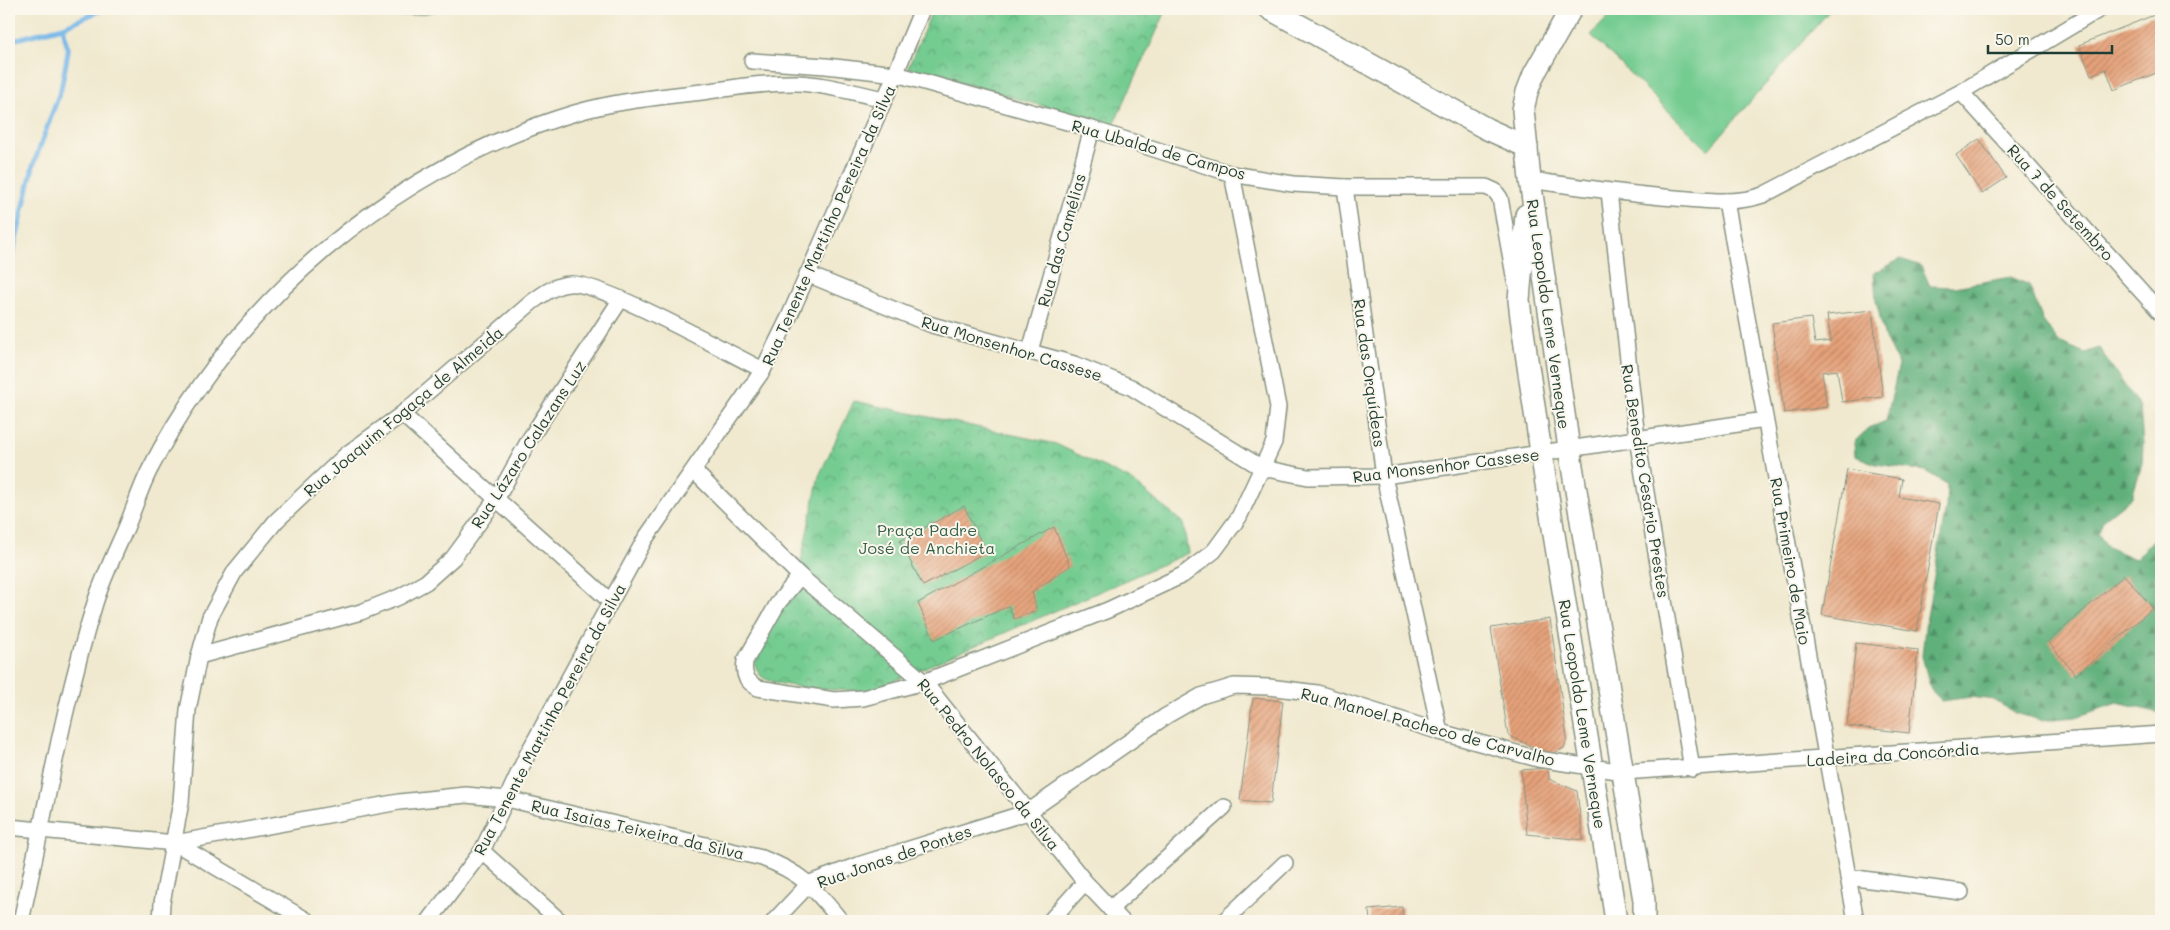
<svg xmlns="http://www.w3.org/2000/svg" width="2170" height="930" font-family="Mali,sans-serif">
	<defs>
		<pattern id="forest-firs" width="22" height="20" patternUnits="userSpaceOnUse" patternTransform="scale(1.25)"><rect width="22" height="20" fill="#60b07b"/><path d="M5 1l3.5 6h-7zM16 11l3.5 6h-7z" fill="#4f9066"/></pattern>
		<pattern id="park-crowns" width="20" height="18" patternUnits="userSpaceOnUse" patternTransform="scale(1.25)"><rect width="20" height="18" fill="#75cc91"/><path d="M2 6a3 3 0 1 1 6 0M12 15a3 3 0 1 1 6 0" fill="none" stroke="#5fa777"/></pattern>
		<pattern id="building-hatch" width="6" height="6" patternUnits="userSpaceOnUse" patternTransform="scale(1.25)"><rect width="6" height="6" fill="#e6a27a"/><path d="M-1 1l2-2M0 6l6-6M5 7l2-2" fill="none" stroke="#ba8565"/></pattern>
	</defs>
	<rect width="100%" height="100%" fill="#fbf7ec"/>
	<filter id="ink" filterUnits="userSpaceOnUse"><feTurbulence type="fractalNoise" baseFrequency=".02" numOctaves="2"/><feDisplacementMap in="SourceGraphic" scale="10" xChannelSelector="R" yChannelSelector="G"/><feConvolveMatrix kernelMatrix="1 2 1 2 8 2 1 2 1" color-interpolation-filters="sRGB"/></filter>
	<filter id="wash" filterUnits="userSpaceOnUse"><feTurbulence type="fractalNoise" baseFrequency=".0096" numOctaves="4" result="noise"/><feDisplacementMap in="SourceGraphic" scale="20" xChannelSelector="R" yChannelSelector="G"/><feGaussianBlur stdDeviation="1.12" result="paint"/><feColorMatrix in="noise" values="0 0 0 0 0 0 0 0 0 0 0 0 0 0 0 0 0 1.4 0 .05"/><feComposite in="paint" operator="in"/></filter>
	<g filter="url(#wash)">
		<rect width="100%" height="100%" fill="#f0e9cf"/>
		<g fill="url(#forest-firs)" stroke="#407658">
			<path d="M328 9H442C406 21 365 15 328 9Z"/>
			<polygon points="1901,259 1921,266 1930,286 1955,287 2011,277 2029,285 2043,321 2059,342 2085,353 2099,348 2140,408 2143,444 2142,464 2132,497 2103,520 2098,534 2108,547 2135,559 2161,532 2161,713 2117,703 2076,717 2041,720 2015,713 1994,700 1971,697 1942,701 1931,690 1922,656 1925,628 1946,507 1947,484 1925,471 1876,464 1855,456 1854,442 1869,428 1886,421 1899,365 1885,339 1876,300 1874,273"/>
		</g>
		<g fill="url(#park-crowns)" stroke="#4a8462">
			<polygon points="933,9 1167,9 1113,126 908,68"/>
			<path d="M854 401 1056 444 1131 480 1183 523 1188 553 871 691C851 691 772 689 760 675 758 673 757 668 755 665L760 648 800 566 819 476Z"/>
		</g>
		<polygon fill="#75cc91" stroke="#4a8462" points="1616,9 1831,9 1708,150 1591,35"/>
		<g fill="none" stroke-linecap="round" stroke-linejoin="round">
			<g stroke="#72b5e7" stroke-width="5">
				<polyline points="1114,9 1130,14 1150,9"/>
				<polyline points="9,41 63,27 104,9"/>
				<polyline points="9,271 33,166 61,89 68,52 63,27"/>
			</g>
		</g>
		<g id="blocks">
			<g fill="url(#building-hatch)">
				<polygon points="2154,15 2161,33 2161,71 2114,90 2106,69 2091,75 2079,45"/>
				<polygon points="1979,139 2006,178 1982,194 1956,155"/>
				<polygon points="1872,310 1883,397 1842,402 1837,370 1822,372 1827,407 1784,413 1772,323 1811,318 1815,343 1831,341 1827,315"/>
				<polygon points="1847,469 1902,479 1899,497 1939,504 1917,631 1822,615"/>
				<polygon points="964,506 986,552 923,586 900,541"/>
				<polygon points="1054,527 1070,566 1032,592 1037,611 1014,619 1009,606 934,640 918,603"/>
				<polygon points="2124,575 2153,608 2076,675 2048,642"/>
				<polygon points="1550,619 1567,738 1564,748 1554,753 1543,752 1508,735 1491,628"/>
				<polygon points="1856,643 1918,650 1909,733 1847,726"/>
				<polygon points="1253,698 1283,701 1271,803 1240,800"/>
				<polygon points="1548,768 1549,779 1577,791 1583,840 1527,834 1521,770"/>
				<polygon points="1402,907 1403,921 1370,921 1369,910"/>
			</g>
		</g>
	</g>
	<g filter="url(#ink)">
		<use href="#blocks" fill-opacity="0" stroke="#889382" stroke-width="1"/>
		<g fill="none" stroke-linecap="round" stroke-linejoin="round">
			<g stroke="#889382" stroke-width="18">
				<g id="street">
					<polyline points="752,61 826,66 896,74 1092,129 1232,174 1293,184 1345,187 1486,187 1495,191 1500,198 1515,281"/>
					<polyline points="1961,92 2161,313"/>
					<path d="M1530 180C1578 187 1626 194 1675 198 1705 200 1734 205 1763 195L1961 92 2100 9"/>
					<polyline points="1345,187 1384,476 1440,732"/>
					<polyline points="1609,192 1637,438 1692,769"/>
					<polyline points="1726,201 1856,921"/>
					<polyline points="807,274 932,325 1074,364 1131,387 1262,468 1308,477 1384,476 1765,420"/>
					<polyline points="1030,351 1092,129"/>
					<polyline points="402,414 610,601"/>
					<polyline points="694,471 800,576 924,682 1085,882 1122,921"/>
					<path d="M800 576 778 603 745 661C743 675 746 681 758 688L834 700 863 698 924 682 1108 610 1183 575 1214 551 1239 517 1274 442 1278 407 1232 174"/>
					<polyline points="199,656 361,612 399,597 426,582 453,558 497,498 529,440 621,299"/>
					<path d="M9 827 175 843 399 802 466 795 507 799 762 858C803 873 814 888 841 921"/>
					<polyline points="175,843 308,921"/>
					<polyline points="482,851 560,921"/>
					<polyline points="1848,877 1961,892"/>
					<polyline points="1110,909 1224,807"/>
					<path d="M21 921C45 815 62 708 95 603 103 578 115 553 126 528 134 509 140 489 149 471 235 302 393 167 575 113 616 101 659 97 702 92 733 88 766 82 797 83 826 84 855 93 884 99"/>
					<path d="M161 921 162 903 181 802 188 710 199 656 210 617 235 571 276 521 347 454 402 414 532 302C543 294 555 285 569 284 599 280 728 353 763 370"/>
					<polyline points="429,921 482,851 528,753 645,539 763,370 789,317 890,87 922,9"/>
					<polyline points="774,921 810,883 858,865 1028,812 1166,716 1201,696 1234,686 1269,687 1317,693 1440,732 1538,759 1624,772 2161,734"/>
					<polyline points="1050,921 1085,882"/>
					<polyline points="1224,921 1285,863"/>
				</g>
			</g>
			<g stroke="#889382" stroke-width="24">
				<g id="secondary">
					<polyline points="1270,9 1487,129 1527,147"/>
					<polyline points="1571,9 1534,74 1527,92 1523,110 1530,180 1569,448 1644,900 1644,921"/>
					<path d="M1526 215 1519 300 1521 317C1549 519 1586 720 1616 921"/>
				</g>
			</g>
			<use href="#street" stroke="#fff" stroke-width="15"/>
			<use href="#secondary" stroke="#fff" stroke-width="21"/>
		</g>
	</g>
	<g text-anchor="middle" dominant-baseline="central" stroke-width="4" stroke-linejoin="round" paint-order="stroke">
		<g font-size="16" fill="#1f3d34" stroke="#fbf7ec">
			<text transform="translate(1159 149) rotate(16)">Rua Ubaldo de Campos</text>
			<text transform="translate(2061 202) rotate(48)">Rua 7 de Setembro</text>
			<text transform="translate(828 225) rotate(-66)">Rua Tenente Martinho Pereira da Silva</text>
			<text transform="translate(1061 240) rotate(-74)">Rua das Camélias</text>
			<text transform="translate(1549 314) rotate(82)">Rua Leopoldo Leme Verneque</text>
			<text transform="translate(1012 348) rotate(17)">Rua Monsenhor Cassese</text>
			<text transform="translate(1370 373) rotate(82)">Rua das Orquídeas</text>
			<text transform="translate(403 411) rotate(-40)">Rua Joaquim Fogaça de Almeida</text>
			<text transform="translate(528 444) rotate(-57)">Rua Lázaro Calazans Luz</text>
			<text transform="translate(1446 465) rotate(-7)">Rua Monsenhor Cassese</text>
			<text transform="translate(1646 481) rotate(81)">Rua Benedito Cesário Prestes</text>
			<text transform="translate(1791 561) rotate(80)">Rua Primeiro de Maio</text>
			<text transform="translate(1583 714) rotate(81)">Rua Leopoldo Leme Verneque</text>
			<text transform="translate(549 719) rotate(-62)">Rua Tenente Martinho Pereira da Silva</text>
			<text transform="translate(1428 726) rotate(15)">Rua Manoel Pacheco de Carvalho</text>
			<text transform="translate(1893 754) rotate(-4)">Ladeira da Concórdia</text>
			<text transform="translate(989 764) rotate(51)">Rua Pedro Nolasco da Silva</text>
			<text transform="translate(638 829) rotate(13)">Rua Isaias Teixeira da Silva</text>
			<text transform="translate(894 856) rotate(-19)">Rua Jonas de Pontes</text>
		</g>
		<g font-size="16" fill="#34614b" stroke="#fbf7ec">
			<text x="927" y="529">Praça Padre<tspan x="927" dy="18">José de Anchieta</tspan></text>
		</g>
	</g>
	<rect width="2170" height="930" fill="none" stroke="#fbf7ec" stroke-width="30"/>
	<path d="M1988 45v8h124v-8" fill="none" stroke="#1f3d34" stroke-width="2.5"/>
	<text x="1995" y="45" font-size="15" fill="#1f3d34" stroke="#fbf7ec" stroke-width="4" paint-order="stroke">50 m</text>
</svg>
